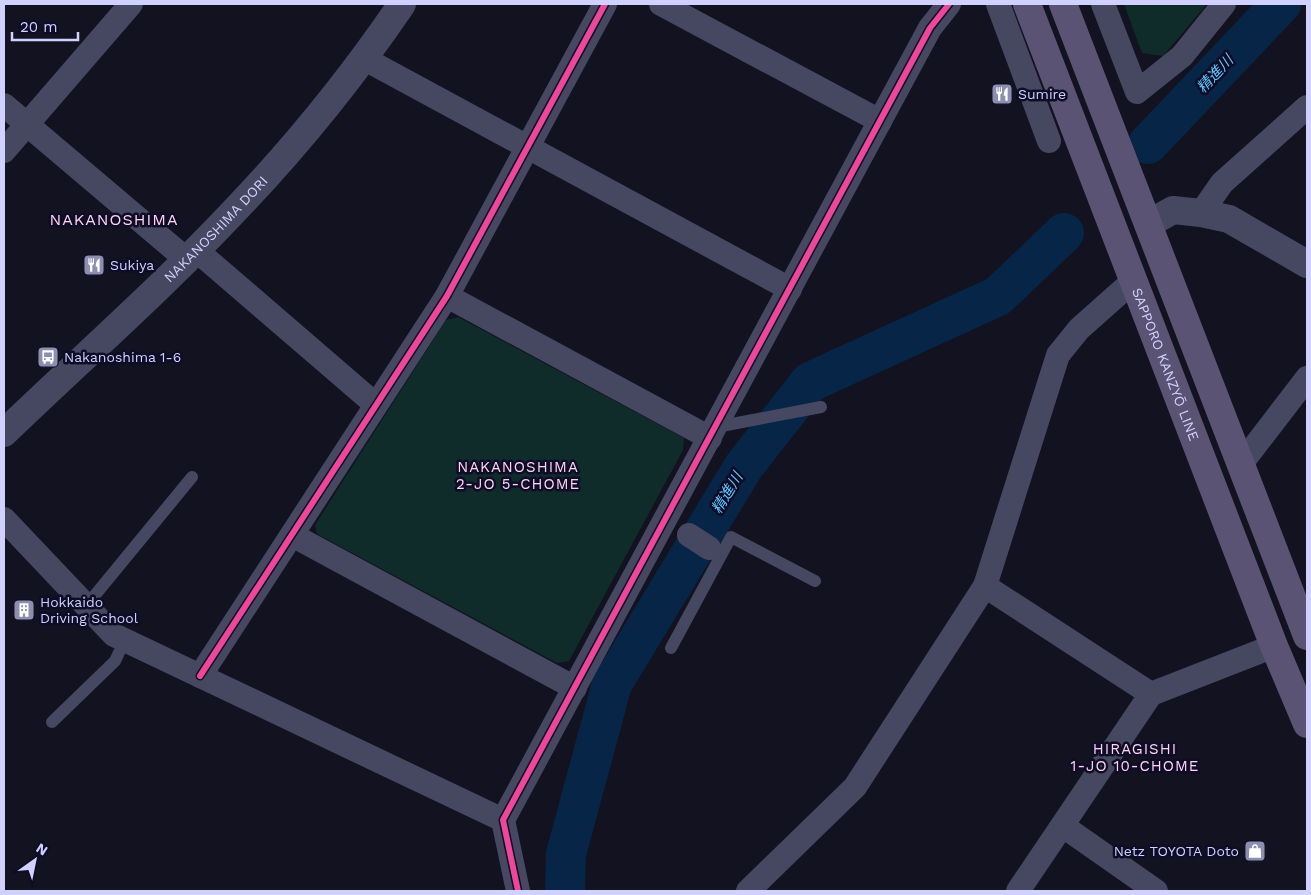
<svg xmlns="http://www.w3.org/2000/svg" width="1311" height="895" font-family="'Work Sans','Noto Sans JP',sans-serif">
	<rect width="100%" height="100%" fill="#131220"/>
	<g fill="#0f2c2a">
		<polygon points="1124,4 1207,4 1163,56 1142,53"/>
		<polygon points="458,317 684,438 683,450 569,661 557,663 317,534 315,525 446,320"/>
	</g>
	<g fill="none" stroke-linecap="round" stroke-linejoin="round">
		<g stroke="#072546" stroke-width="40">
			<polyline points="1148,144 1281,4"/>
			<polyline points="565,891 566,854 612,684 744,466 810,382 998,296 1064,233"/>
		</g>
		<g stroke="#464861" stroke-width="12">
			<polyline points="716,427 821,407"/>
			<polyline points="86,606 192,477"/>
			<polyline points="671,648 731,537 815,581"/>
			<polyline points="52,722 115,661 125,640"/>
		</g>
		<g stroke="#464861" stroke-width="24">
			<polyline points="661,4 880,121"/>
			<polyline points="998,4 1049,141"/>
			<polyline points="1103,4 1137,92 1182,56 1224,4"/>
			<polyline points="363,58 790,289"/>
			<polyline points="4,105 187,260"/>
			<polyline points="4,151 131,4"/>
			<polyline points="1201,213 1222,183 1307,107"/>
			<polyline points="196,250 376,405"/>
			<polyline points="447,296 710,438"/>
			<polyline points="1241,464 1307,378"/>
			<polyline points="4,519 114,635 503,820"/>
			<polyline points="292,535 575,688"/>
			<polyline points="689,535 709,548"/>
			<polyline points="985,586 1151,694 1274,646"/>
			<polyline points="200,676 447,296 605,4"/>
			<polyline points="1063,826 1156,891"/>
			<polyline points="518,891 503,820 930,28 949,4"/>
			<polyline points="748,891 855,787 985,586 1058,355 1079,329 1133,281"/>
			<polyline points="1018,891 1151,694"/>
		</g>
		<g stroke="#464861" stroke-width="28">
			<polyline points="1148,224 1173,210 1201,213 1229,219 1307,264"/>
			<path id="s1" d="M4 433C82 358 164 286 238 207 298 144 353 76 402 4"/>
		</g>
		<g stroke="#5a5373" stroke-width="28">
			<path id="s2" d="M1027 4 1274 646 1307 724"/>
			<polyline points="1063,4 1307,636"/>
		</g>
		<g stroke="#0e0c26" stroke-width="9">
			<g id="cycleway">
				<polyline points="200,676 447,296 605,4"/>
				<polyline points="518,891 503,820 930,28 949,4"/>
			</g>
		</g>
		<use href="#cycleway" stroke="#ed469a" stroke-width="6"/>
	</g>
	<defs>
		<g id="restaurant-square" transform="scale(1.125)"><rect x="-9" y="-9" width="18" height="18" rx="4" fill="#8e8eb1" stroke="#0e0c26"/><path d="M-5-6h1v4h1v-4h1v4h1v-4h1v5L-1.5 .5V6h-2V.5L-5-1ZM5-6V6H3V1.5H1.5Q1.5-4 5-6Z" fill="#fff"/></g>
		<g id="bus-square" transform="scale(1.125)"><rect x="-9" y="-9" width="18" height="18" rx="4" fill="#8e8eb1" stroke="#0e0c26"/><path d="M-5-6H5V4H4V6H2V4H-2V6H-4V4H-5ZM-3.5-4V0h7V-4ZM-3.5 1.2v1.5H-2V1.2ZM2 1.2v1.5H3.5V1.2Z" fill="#fff"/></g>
		<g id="building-square" transform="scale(1.125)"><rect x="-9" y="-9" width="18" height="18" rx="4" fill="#8e8eb1" stroke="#0e0c26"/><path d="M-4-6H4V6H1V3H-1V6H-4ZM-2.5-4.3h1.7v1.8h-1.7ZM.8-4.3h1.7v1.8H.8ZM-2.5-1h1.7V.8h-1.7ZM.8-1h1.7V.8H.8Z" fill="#fff"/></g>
		<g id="shop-square" transform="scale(1.125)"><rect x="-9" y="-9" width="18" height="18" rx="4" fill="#8e8eb1" stroke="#0e0c26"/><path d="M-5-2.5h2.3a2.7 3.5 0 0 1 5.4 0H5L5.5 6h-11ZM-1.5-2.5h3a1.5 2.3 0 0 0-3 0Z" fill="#fff"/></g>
	</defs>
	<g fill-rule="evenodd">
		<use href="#restaurant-square" x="1002" y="94"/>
		<use href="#restaurant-square" x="94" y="265"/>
		<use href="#bus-square" x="48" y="357"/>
		<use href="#building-square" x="24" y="610"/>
		<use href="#shop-square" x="1255" y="851"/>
	</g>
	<g text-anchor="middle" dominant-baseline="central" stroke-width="5" stroke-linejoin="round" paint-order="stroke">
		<g font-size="14" fill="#d1d1ff" stroke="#0e0c26" text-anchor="start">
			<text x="1018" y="94">Sumire</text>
			<text x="110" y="265">Sukiya</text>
			<text x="64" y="357">Nakanoshima 1-6</text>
			<text x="40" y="602">Hokkaido<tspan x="40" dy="16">Driving School</tspan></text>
			<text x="1239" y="851" text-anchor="end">Netz TOYOTA Doto</text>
		</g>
		<g font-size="14" fill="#d1d1ff" stroke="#0e0c26">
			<text stroke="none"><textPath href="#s1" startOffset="294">NAKANOSHIMA DORI</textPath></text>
			<text stroke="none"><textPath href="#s2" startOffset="386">SAPPORO KANZYŌ LINE</textPath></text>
		</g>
		<g font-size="15" font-style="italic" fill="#5fc7ff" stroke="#0e0c26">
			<text transform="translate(1215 74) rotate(-47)">精進川</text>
			<text transform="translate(727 493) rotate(-59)">精進川</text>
		</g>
		<g font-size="15" letter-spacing="1" fill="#ffd3f4" stroke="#0e0c26">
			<text x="518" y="467">NAKANOSHIMA<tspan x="518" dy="17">2-JO 5-CHOME</tspan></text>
			<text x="1135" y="749">HIRAGISHI<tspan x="1135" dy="17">1-JO 10-CHOME</tspan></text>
		</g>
		<g font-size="16" letter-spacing="1" fill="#ffd3f4" stroke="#0e0c26">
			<text x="114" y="219">NAKANOSHIMA</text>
		</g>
	</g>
	<rect width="1311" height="895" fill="none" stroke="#d1d1ff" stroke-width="10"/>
	<g transform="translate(35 860) rotate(33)" stroke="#0e0c26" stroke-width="4" paint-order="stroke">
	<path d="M0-4L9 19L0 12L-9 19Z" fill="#d1d1ff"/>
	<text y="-8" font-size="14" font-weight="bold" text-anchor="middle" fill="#d1d1ff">N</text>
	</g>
	<path d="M12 32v8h66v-8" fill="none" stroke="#d1d1ff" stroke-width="2.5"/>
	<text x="20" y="32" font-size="15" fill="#d1d1ff" stroke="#0e0c26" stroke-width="4" paint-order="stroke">20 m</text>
</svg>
